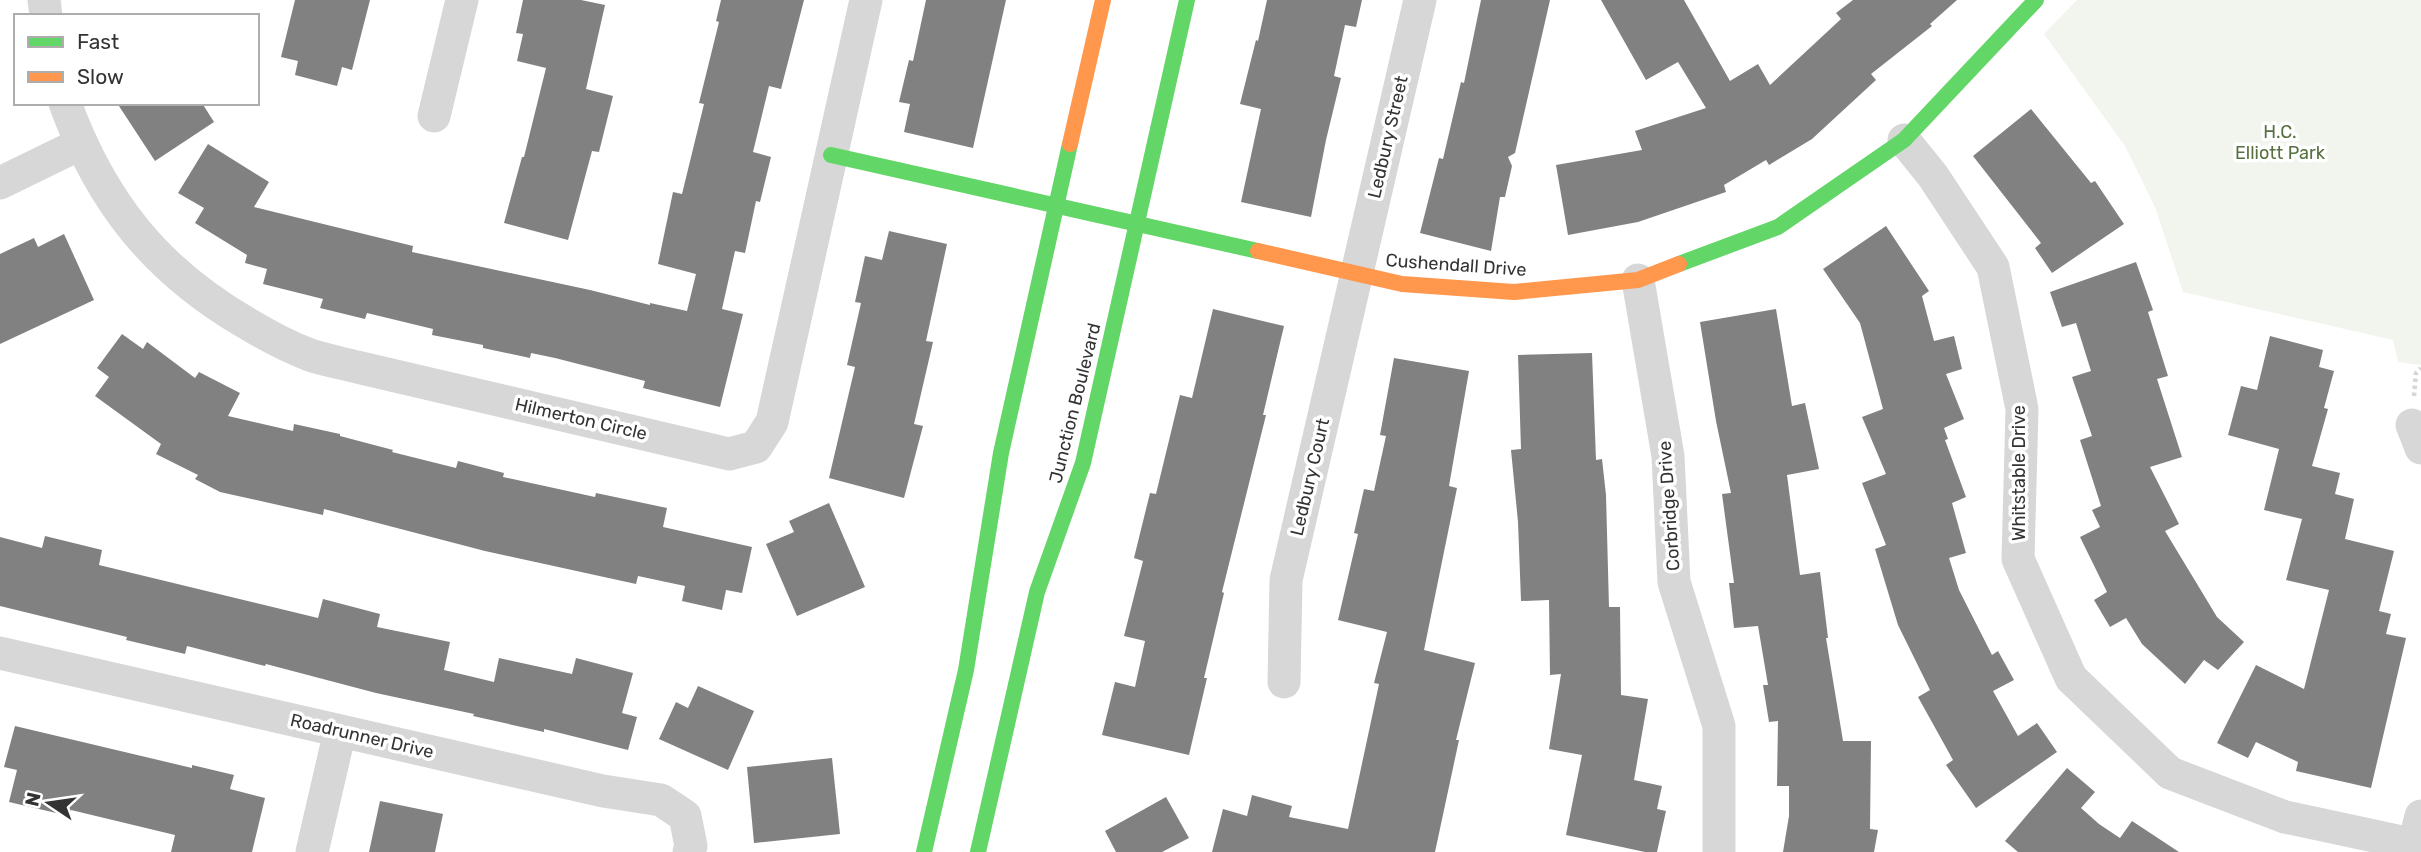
<svg xmlns="http://www.w3.org/2000/svg" width="2421" height="852" font-family="Rubik,sans-serif">
	<rect width="100%" height="100%" fill="#fff"/>
	<polygon fill="#f1f5ed" points="2077,0 2421,0 2421,365 2398,362 2393,340 2183,292 2155,207 2125,146 2044,34"/>
	<g fill="#818181">
		<polygon points="295,0 370,0 352,70 342,67 337,86 295,75 298,61 281,57"/>
		<polygon points="523,0 581,0 605,5 586,89 613,96 599,152 592,151 568,240 504,223 522,157 524,157 546,68 517,61 523,34 516,33"/>
		<polygon points="721,0 804,0 781,89 769,86 753,152 771,157 760,202 756,201 745,253 735,251 722,309 743,314 720,407 643,388 645,381 555,358 531,353 530,358 483,348 483,345 432,335 433,329 367,313 365,319 320,308 323,299 263,284 267,269 245,263 247,255 195,223 204,208 178,193 208,144 269,182 254,207 413,246 412,252 590,290 650,305 650,303 687,311 696,274 658,264 673,192 682,194 704,104 699,103 719,22 716,21"/>
		<polygon points="926,0 1006,0 973,148 904,132 910,104 899,102 909,60 913,61"/>
		<polygon points="1267,0 1362,0 1356,27 1345,25 1334,76 1341,78 1326,140 1311,217 1241,202 1261,109 1240,104 1256,40 1258,41"/>
		<polygon points="1481,0 1550,0 1515,153 1508,157 1512,166 1505,197 1500,197 1491,251 1420,233 1439,158 1443,159 1461,82 1464,83"/>
		<polygon points="1601,0 1684,0 1730,81 1758,64 1770,85 1841,19 1836,13 1853,0 1957,0 1930,24 1932,26 1871,74 1876,80 1812,139 1769,165 1766,160 1724,185 1726,192 1638,222 1568,235 1556,165 1642,150 1635,131 1706,108 1678,62 1646,80"/>
		<polygon points="117,103 202,103 214,122 155,161"/>
		<polygon points="2031,109 2091,183 2095,181 2124,224 2052,273 2035,248 2041,243 1973,156"/>
		<polygon points="1886,226 1929,291 1922,296 1934,341 1954,336 1962,369 1946,374 1964,419 1944,428 1948,439 1945,440 1966,497 1952,503 1966,553 1949,558 1959,590 1992,655 1998,651 2014,680 1993,691 2018,736 2037,723 2057,752 1976,808 1946,765 1953,760 1918,697 1930,690 1898,625 1875,549 1886,545 1862,483 1886,474 1862,417 1883,409 1860,323 1823,269"/>
		<polygon points="889,231 947,244 926,341 933,342 914,424 923,426 904,498 829,478 855,367 847,365 861,303 855,302 865,256 882,260"/>
		<polygon points="64,234 94,300 0,344 0,254 34,238 38,247"/>
		<polygon points="2136,262 2153,310 2148,312 2168,376 2157,379 2182,457 2150,467 2179,524 2165,531 2217,617 2244,642 2218,670 2204,660 2185,684 2142,644 2126,618 2110,627 2094,600 2107,592 2080,537 2100,527 2092,510 2101,506 2080,440 2092,436 2072,377 2091,371 2076,323 2062,327 2050,292"/>
		<polygon points="1213,309 1284,326 1263,415 1266,415 1222,592 1224,593 1204,678 1207,678 1189,755 1102,735 1115,682 1135,687 1145,641 1124,636 1143,561 1134,558 1150,493 1156,494 1180,395 1192,398"/>
		<polygon points="1776,309 1792,406 1805,403 1819,469 1787,475 1800,575 1820,572 1828,638 1826,638 1843,741 1871,741 1870,829 1878,830 1874,852 1783,852 1789,816 1789,786 1777,786 1778,721 1769,722 1763,685 1768,685 1758,626 1734,628 1729,583 1734,583 1722,494 1731,493 1716,421 1700,322"/>
		<polygon points="122,334 143,349 147,342 195,378 199,372 240,393 228,416 293,431 294,424 340,434 340,436 393,450 392,452 456,468 458,461 504,473 503,477 595,497 596,493 667,508 663,527 752,547 742,593 726,590 722,610 682,601 685,586 638,576 636,584 485,551 324,509 323,515 220,492 195,479 198,475 156,454 161,444 95,396 109,377 97,368"/>
		<polygon points="2270,336 2323,350 2319,367 2334,371 2324,408 2328,409 2312,466 2340,473 2335,494 2354,499 2345,539 2394,551 2379,611 2391,614 2386,634 2406,638 2371,788 2296,771 2298,762 2256,742 2248,758 2217,743 2256,665 2304,689 2329,590 2286,580 2302,519 2264,510 2279,449 2228,435 2241,386 2257,390"/>
		<polygon points="1592,353 1596,460 1602,459 1606,495 1609,607 1620,607 1621,695 1648,699 1634,780 1662,786 1657,809 1666,811 1657,852 1645,852 1566,835 1582,755 1549,749 1561,674 1550,675 1549,600 1521,601 1518,522 1511,450 1521,449 1518,355"/>
		<polygon points="1394,358 1469,371 1449,486 1457,488 1424,650 1475,663 1456,740 1459,740 1435,852 1212,852 1223,809 1247,816 1252,795 1292,806 1289,817 1348,829 1379,684 1374,683 1387,632 1338,620 1358,534 1354,533 1364,489 1374,491 1386,436 1380,435"/>
		<polygon points="829,503 865,587 797,616 766,544 794,532 789,521"/>
		<polygon points="45,536 102,550 99,565 318,618 323,599 380,614 377,627 450,642 444,670 494,682 499,658 572,674 576,658 633,673 622,713 637,717 628,750 544,729 544,732 473,716 474,714 376,693 266,664 265,666 187,646 185,654 126,640 127,637 0,606 0,537 42,548"/>
		<polygon points="698,686 754,711 728,770 659,739 676,702 688,708"/>
		<polygon points="15,726 192,768 192,765 234,775 230,789 265,798 252,852 171,852 175,835 71,810 69,816 9,802 17,770 4,767"/>
		<polygon points="832,758 840,834 754,843 747,767"/>
		<polygon points="2067,768 2095,792 2081,808 2099,824 2120,838 2132,821 2179,852 2018,852 2005,841"/>
		<polygon points="1166,797 1189,838 1162,852 1116,852 1105,831"/>
		<polygon points="380,801 443,814 435,852 369,852"/>
	</g>
	<g fill="none" stroke-linecap="round" stroke-linejoin="round">
		<polyline stroke="#d6d6d6" stroke-width="4.5" stroke-dasharray="3.5 3.5" stroke-linecap="butt" points="2414,396 2416,373 2421,368"/>
		<g stroke="#d7d7d7" stroke-width="33">
			<polyline points="44,0 46,16"/>
			<path d="M65 103C101 202 156 271 248 324 268 336 289 347 310 355 325 360 341 363 357 367L729 454 756 447 772 422 866 0"/>
			<polyline points="434,116 462,0"/>
			<polyline points="1904,140 1933,176 1993,267 2022,409 2018,559 2071,678 2170,773 2285,817 2421,846"/>
			<polyline points="0,183 80,144"/>
			<polyline points="1638,280 1668,456 1674,582 1719,726 1719,852"/>
			<polyline points="2412,425 2421,448"/>
			<polyline points="0,653 603,791 661,800 685,816 691,846 689,852"/>
			<polyline points="1284,682 1286,580 1420,0"/>
			<polyline points="2414,844 2421,816"/>
			<polyline points="312,852 340,731"/>
		</g>
		<g stroke="#63d668" stroke-width="16">
			<polyline points="831,155 1258,251"/>
			<polyline points="1679,264 1778,227 1904,140 2036,0"/>
			<polyline points="924,852 966,670 1001,453 1070,144"/>
			<polyline points="978,852 1037,592 1083,463 1187,0"/>
		</g>
		<g stroke="#ff974d" stroke-width="16">
			<polyline points="1070,144 1103,0"/>
			<polyline points="1258,251 1402,284 1514,292 1638,280 1679,264"/>
		</g>
	</g>
	<g text-anchor="middle" dominant-baseline="central" stroke-width="7" stroke-linejoin="round" paint-order="stroke">
		<g font-size="18" fill="#56703f" stroke="#fff">
			<text x="2280" y="132">H.C.<tspan x="2280" dy="21">Elliott Park</tspan></text>
		</g>
		<g font-size="18" fill="#333" stroke="#fff">
			<text transform="translate(1388 137) rotate(-77)">Ledbury Street</text>
			<text transform="translate(1456 265) rotate(4)">Cushendall Drive</text>
			<text transform="translate(1075 403) rotate(-76)">Junction Boulevard</text>
			<text transform="translate(581 419) rotate(13)">Hilmerton Circle</text>
			<text transform="translate(2019 473) rotate(-90)">Whitstable Drive</text>
			<text transform="translate(1310 477) rotate(-77)">Ledbury Court</text>
			<text transform="translate(1669 506) rotate(-94)">Corbridge Drive</text>
			<text transform="translate(362 736) rotate(13)">Roadrunner Drive</text>
		</g>
	</g>
	<rect x="14" y="14" width="245" height="91" fill="#ffffff" stroke="#adadad" stroke-width="2"/>
	<rect x="28" y="37" width="35" height="10" fill="#63d668" stroke="#adadad" stroke-width="2"/>
	<text x="77" y="49" font-size="21" fill="#333333">Fast</text>
	<rect x="28" y="72" width="35" height="10" fill="#ff974d" stroke="#adadad" stroke-width="2"/>
	<text x="77" y="84" font-size="21" fill="#333333">Slow</text>
	<g transform="translate(49 803) rotate(283)" stroke="#ffffff" stroke-width="5" paint-order="stroke">
	<path d="M0-5L12 26L0 18L-12 26Z" fill="#333333"/>
	<text y="-10" font-size="19" font-weight="bold" text-anchor="middle" fill="#333333">N</text>
	</g>
</svg>
